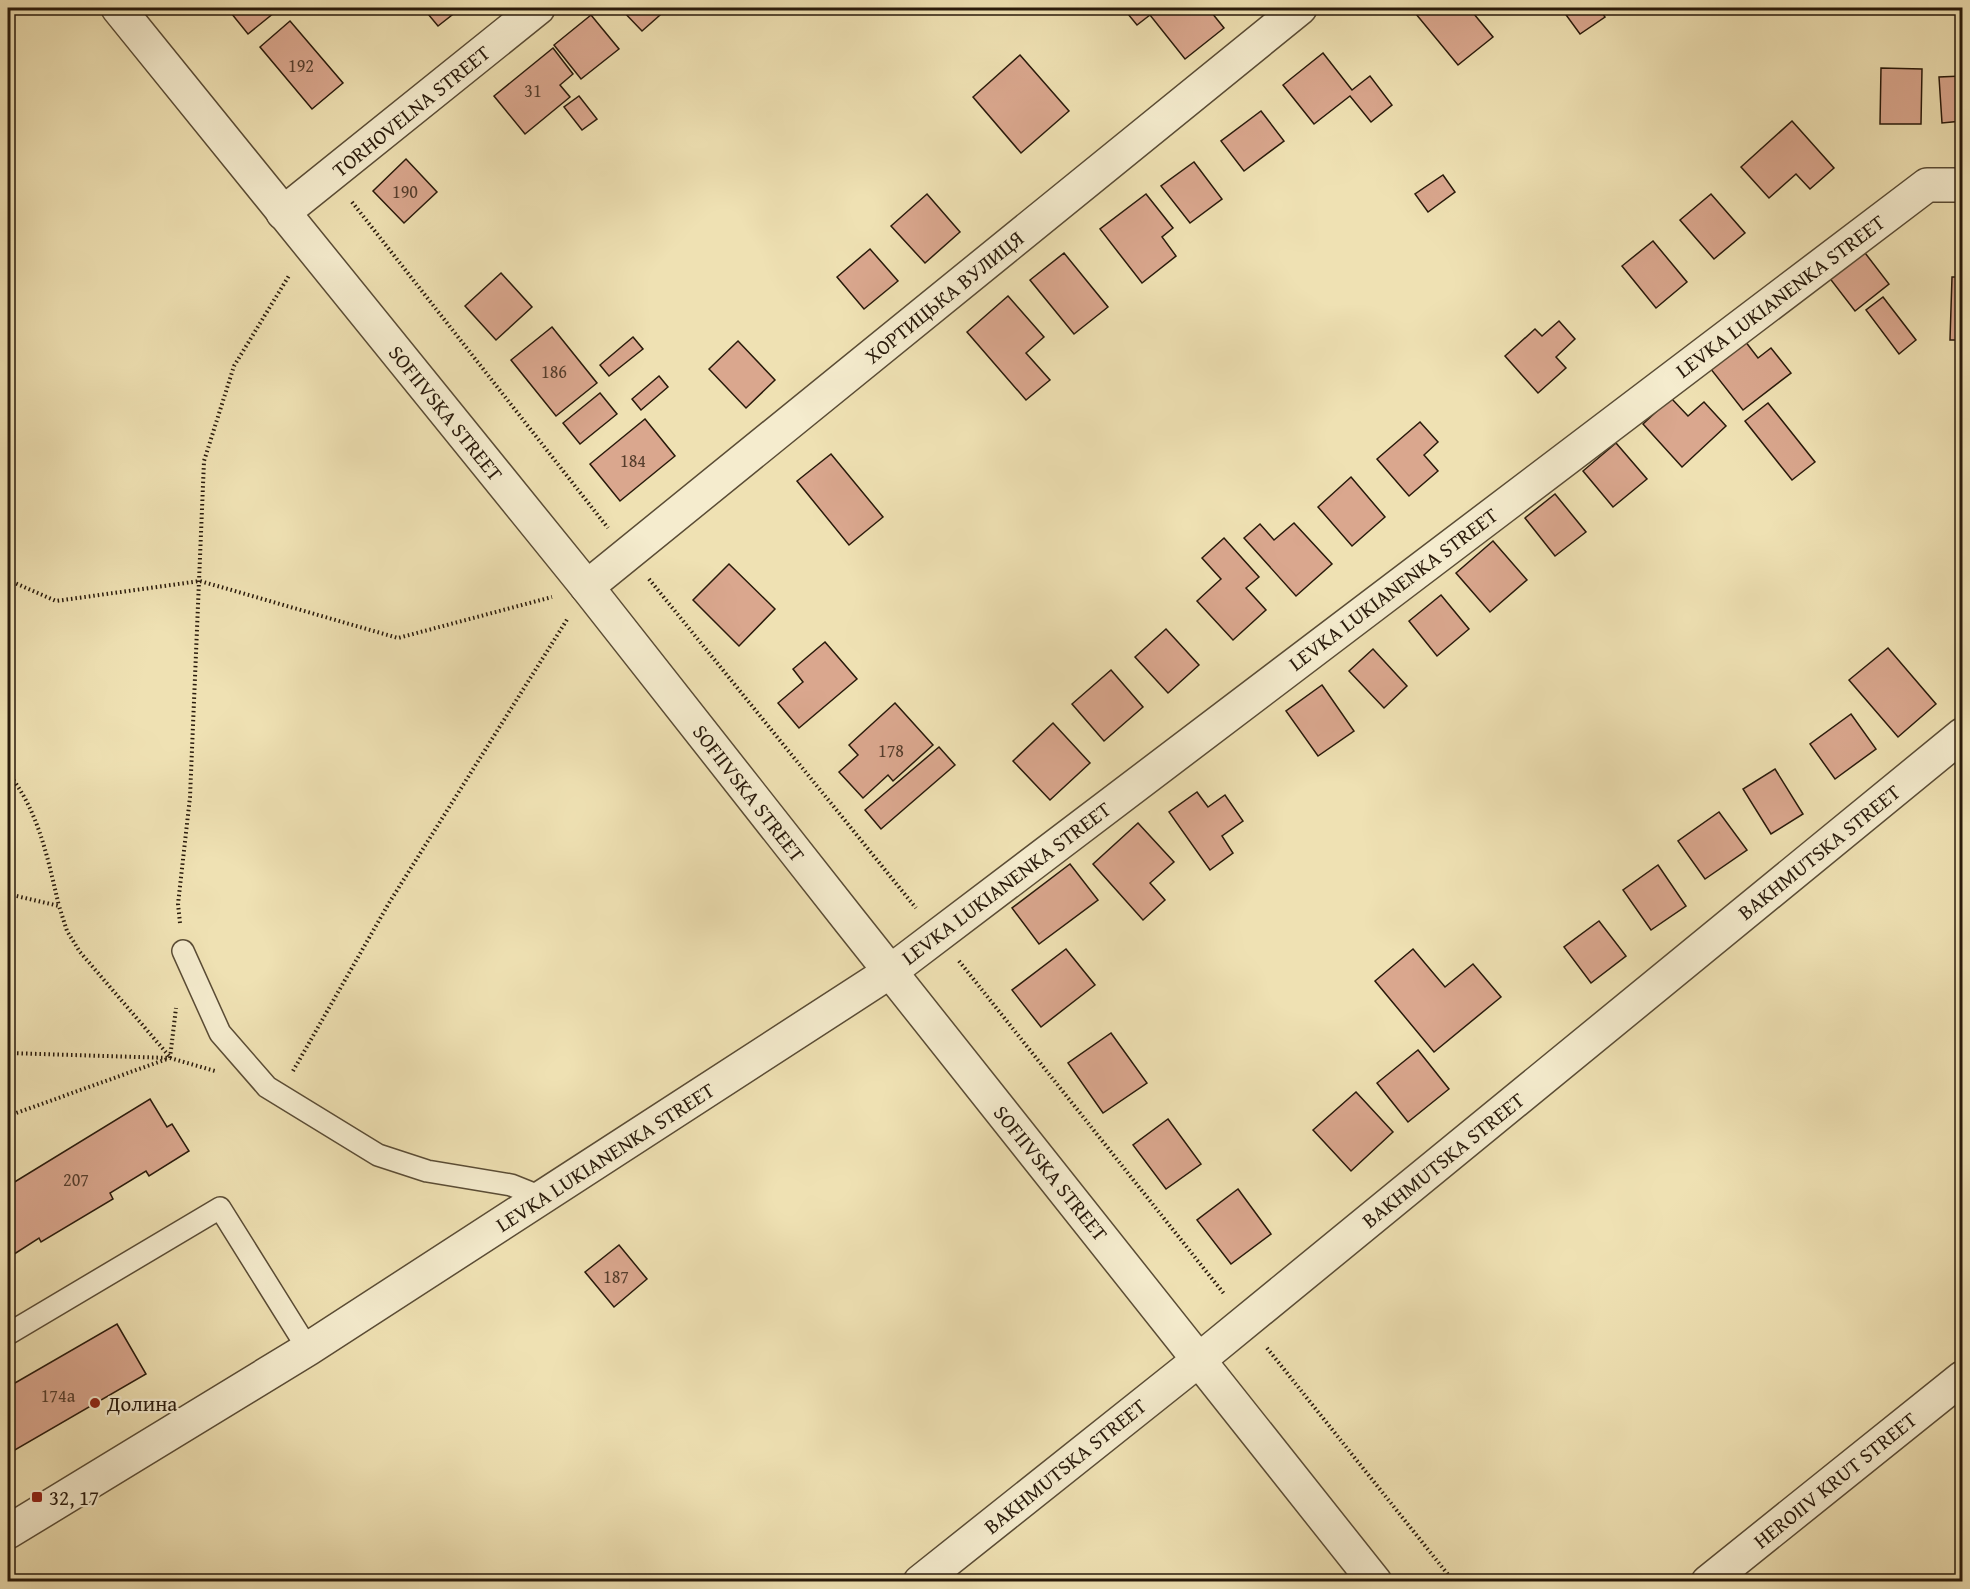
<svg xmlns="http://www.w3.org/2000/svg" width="1970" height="1589" font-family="'Gentium Book Plus',serif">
	<rect width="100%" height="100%" fill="#efe1b3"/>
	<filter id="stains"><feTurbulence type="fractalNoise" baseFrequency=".00333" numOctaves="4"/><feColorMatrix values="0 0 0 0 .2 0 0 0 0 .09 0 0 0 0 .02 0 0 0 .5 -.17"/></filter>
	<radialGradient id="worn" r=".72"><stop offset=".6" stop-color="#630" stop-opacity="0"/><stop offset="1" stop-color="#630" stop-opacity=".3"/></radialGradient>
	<g fill="#daa78e" stroke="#291a0b" stroke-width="1.5">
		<polygon points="227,8 280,8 248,34"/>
		<polygon points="423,8 461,8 438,26"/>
		<polygon points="620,8 668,8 642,31"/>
		<polygon points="1123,8 1208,8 1224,28 1185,59 1150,15 1137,25"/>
		<polygon points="1411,8 1469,8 1493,37 1458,65"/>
		<polygon points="1561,8 1599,8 1605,17 1580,34"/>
		<polygon points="591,15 619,49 581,79 554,45"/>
		<polygon points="290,21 343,83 312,109 260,47"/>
		<polygon points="553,48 573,74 560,85 570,97 525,134 494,96"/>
		<polygon points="1323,53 1352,90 1370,76 1392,105 1371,122 1350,96 1314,124 1283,85"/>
		<polygon points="1020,55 1069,111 1021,153 973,97"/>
		<polygon points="1881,68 1922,69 1921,124 1880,124"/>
		<polygon points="1962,76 1962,121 1942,123 1939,77"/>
		<polygon points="579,96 597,119 582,130 564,107"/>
		<polygon points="1261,111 1284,141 1244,171 1221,141"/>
		<polygon points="1792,121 1834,168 1810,189 1796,174 1769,198 1741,167"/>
		<polygon points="406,159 437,192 404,223 373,191"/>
		<polygon points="1194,162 1222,199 1190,223 1161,186"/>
		<polygon points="1443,175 1455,192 1428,212 1415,194"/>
		<polygon points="927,194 960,232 925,263 891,226"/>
		<polygon points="1146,194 1173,228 1162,237 1176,256 1142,283 1100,229"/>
		<polygon points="1711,194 1745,233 1714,259 1680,220"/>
		<polygon points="1653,241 1687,282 1656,308 1622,266"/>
		<polygon points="870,249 898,281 864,309 837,277"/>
		<polygon points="1862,249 1889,284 1855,311 1828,276"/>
		<polygon points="1064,253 1108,307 1074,334 1030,280"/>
		<polygon points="501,273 532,307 496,340 465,306"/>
		<polygon points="1952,277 1962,277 1962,340 1950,340"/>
		<polygon points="1008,296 1044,337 1026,353 1050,380 1026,400 967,332"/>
		<polygon points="1883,297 1916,340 1899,354 1866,310"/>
		<polygon points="1559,321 1575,339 1556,357 1566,368 1538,393 1505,356 1535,329 1542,336"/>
		<polygon points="552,327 597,383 556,416 511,360"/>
		<polygon points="633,337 643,349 609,376 600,365"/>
		<polygon points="738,341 775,380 746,408 709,369"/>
		<polygon points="1745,341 1758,358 1771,348 1791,373 1743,410 1710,368"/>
		<polygon points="659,376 668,387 641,410 632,399"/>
		<polygon points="600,393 617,414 580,444 563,423"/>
		<polygon points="1671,398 1688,416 1704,402 1726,426 1682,467 1643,424"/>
		<polygon points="1768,403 1815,462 1792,480 1745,421"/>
		<polygon points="645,419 675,456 620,501 590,464"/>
		<polygon points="1420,422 1438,442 1424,455 1438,471 1409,496 1377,459"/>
		<polygon points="1616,443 1647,479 1613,507 1583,471"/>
		<polygon points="831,454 883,517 849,545 797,481"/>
		<polygon points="1351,477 1385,517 1352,546 1318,507"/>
		<polygon points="1555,494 1586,532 1555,556 1525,518"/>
		<polygon points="1294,523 1332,564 1296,596 1244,538 1260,524 1274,540"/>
		<polygon points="1224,538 1259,577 1246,588 1266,610 1233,640 1197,601 1221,579 1202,558"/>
		<polygon points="1493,541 1527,580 1490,612 1456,573"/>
		<polygon points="729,564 775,609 739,646 693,600"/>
		<polygon points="1441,595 1469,629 1437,656 1409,621"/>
		<polygon points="1166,629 1199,665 1168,693 1135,657"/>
		<polygon points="825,642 857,679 799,728 778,703 803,682 793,669"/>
		<polygon points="1888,648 1936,704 1898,737 1849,680"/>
		<polygon points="1373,649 1407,686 1384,708 1349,671"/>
		<polygon points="1111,670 1143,707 1104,741 1072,704"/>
		<polygon points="1322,685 1354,731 1318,756 1286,711"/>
		<polygon points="895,703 933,745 893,781 888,775 863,798 839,772 858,755 849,745"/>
		<polygon points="1851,714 1876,749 1835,779 1810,744"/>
		<polygon points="1053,723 1090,763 1050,800 1013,761"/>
		<polygon points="939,747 955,765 881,829 865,810"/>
		<polygon points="1775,769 1803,814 1771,834 1743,789"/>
		<polygon points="1197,792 1208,807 1225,795 1243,821 1222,836 1233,853 1210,870 1169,812"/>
		<polygon points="1719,812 1747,850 1705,879 1678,841"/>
		<polygon points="1138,823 1174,862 1150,883 1165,900 1143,920 1093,864"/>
		<polygon points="1070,864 1098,900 1039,944 1012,908"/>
		<polygon points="1658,865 1686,906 1651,930 1623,890"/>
		<polygon points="1599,921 1626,956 1591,983 1564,947"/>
		<polygon points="1066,949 1095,985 1041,1027 1012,990"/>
		<polygon points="1413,949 1445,987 1473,964 1501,997 1434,1052 1375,981"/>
		<polygon points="1111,1033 1147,1083 1103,1113 1068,1063"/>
		<polygon points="1418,1050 1449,1089 1408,1122 1377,1083"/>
		<polygon points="1356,1092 1393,1132 1351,1171 1313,1130"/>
		<polygon points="150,1099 167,1127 172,1124 189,1151 149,1176 146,1171 110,1193 113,1199 41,1242 39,1238 8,1258 8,1186"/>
		<polygon points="1168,1119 1201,1164 1166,1189 1133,1145"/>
		<polygon points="1238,1189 1271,1234 1231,1264 1197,1220"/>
		<polygon points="619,1245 647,1279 614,1307 585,1272"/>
		<polygon points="117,1324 146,1374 8,1454 8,1387"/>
	</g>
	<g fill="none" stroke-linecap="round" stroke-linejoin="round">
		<g stroke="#5a4c35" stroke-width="24">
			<g id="service">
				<polyline points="183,951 220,1033 267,1087 378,1155 427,1171 511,1185 541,1197"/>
				<polyline points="8,1334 220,1208 308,1349"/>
			</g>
		</g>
		<g stroke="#5a4c35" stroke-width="36">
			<g id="minor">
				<polyline points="283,213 538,8"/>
				<polyline points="587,587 1300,8"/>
				<polyline points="8,1532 308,1349 891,971 1927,185 1962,185"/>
				<polyline points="920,1582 1200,1359 1962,735"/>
				<polyline points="1708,1582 1962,1378"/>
			</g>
		</g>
		<g stroke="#5a4c35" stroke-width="36">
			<polyline id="tertiary" points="118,8 587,587 850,921 1375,1582"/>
		</g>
		<g stroke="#291a0b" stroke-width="4" stroke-dasharray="1.5 3" stroke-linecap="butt">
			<polyline points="352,202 608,528"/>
			<polyline points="649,579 916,908"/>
			<polyline points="8,580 56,601 200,581 398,638 552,597"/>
			<path d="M8 773C39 811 48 860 59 906"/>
			<polyline points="8,894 59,906 67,931 80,952 170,1057"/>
			<polyline points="180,923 178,904 190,797 204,461 234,366 290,274"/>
			<polyline points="959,961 1225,1295"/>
			<polyline points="8,1053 170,1058 215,1071"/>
			<polyline points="170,1058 176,1008"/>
			<polyline points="293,1071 389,903 568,618"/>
			<polyline points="8,1116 167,1059"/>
			<polyline points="1267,1348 1454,1582"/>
		</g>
		<use href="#service" stroke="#f5ecce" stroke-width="21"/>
		<use href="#minor" stroke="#f5ecce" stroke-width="33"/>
		<use href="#tertiary" stroke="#f5ecce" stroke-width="33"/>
	</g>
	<g fill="#8f2418" stroke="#f5ecce" stroke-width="2">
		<circle cx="95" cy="1403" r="6"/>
		<rect x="31" y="1491" width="12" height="12" rx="3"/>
	</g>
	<g text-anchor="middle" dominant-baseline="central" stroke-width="4.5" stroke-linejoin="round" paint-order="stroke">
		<g font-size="18" fill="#553d2c">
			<text x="301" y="65">192</text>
			<text x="533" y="90">31</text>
			<text x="405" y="191">190</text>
			<text x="554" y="371">186</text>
			<text x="633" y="460">184</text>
			<text x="891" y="750">178</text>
			<text x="76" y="1179">207</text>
			<text x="616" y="1276">187</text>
			<text x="58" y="1395">174а</text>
		</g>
		<g font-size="21" fill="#291a0b" stroke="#f5ecce">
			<text transform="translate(411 111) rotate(-39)">TORHOVELNA STREET</text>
			<text transform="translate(1780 296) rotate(-37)">LEVKA LUKIANENKA STREET</text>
			<text transform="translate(944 297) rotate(-39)">ХОРТИЦЬКА ВУЛИЦЯ</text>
			<text transform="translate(446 413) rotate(51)">SOFIIVSKA STREET</text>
			<text transform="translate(1393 589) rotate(-37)">LEVKA LUKIANENKA STREET</text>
			<text transform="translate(749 793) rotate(52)">SOFIIVSKA STREET</text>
			<text transform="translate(1819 852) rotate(-39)">BAKHMUTSKA STREET</text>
			<text transform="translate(1006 883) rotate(-37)">LEVKA LUKIANENKA STREET</text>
			<text transform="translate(605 1157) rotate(-33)">LEVKA LUKIANENKA STREET</text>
			<text transform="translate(1443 1160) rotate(-39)">BAKHMUTSKA STREET</text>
			<text transform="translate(1051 1173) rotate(51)">SOFIIVSKA STREET</text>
			<text transform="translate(1065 1466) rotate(-39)">BAKHMUTSKA STREET</text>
			<text transform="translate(1835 1480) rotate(-39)">HEROIIV KRUT STREET</text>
		</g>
		<g font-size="21" fill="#291a0b" stroke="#f5ecce" text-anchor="start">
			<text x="107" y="1403">Долина</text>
			<text x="49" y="1497">32, 17</text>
		</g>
	</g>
	<rect width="1970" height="1589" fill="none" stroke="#efe1b3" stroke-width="30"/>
	<rect x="9" y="9" width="1952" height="1571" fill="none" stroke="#291a0b" stroke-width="3"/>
	<rect x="15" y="15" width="1940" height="1559" fill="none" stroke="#291a0b" stroke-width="1.5"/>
	<rect width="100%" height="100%" filter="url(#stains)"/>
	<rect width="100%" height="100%" fill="url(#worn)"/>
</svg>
